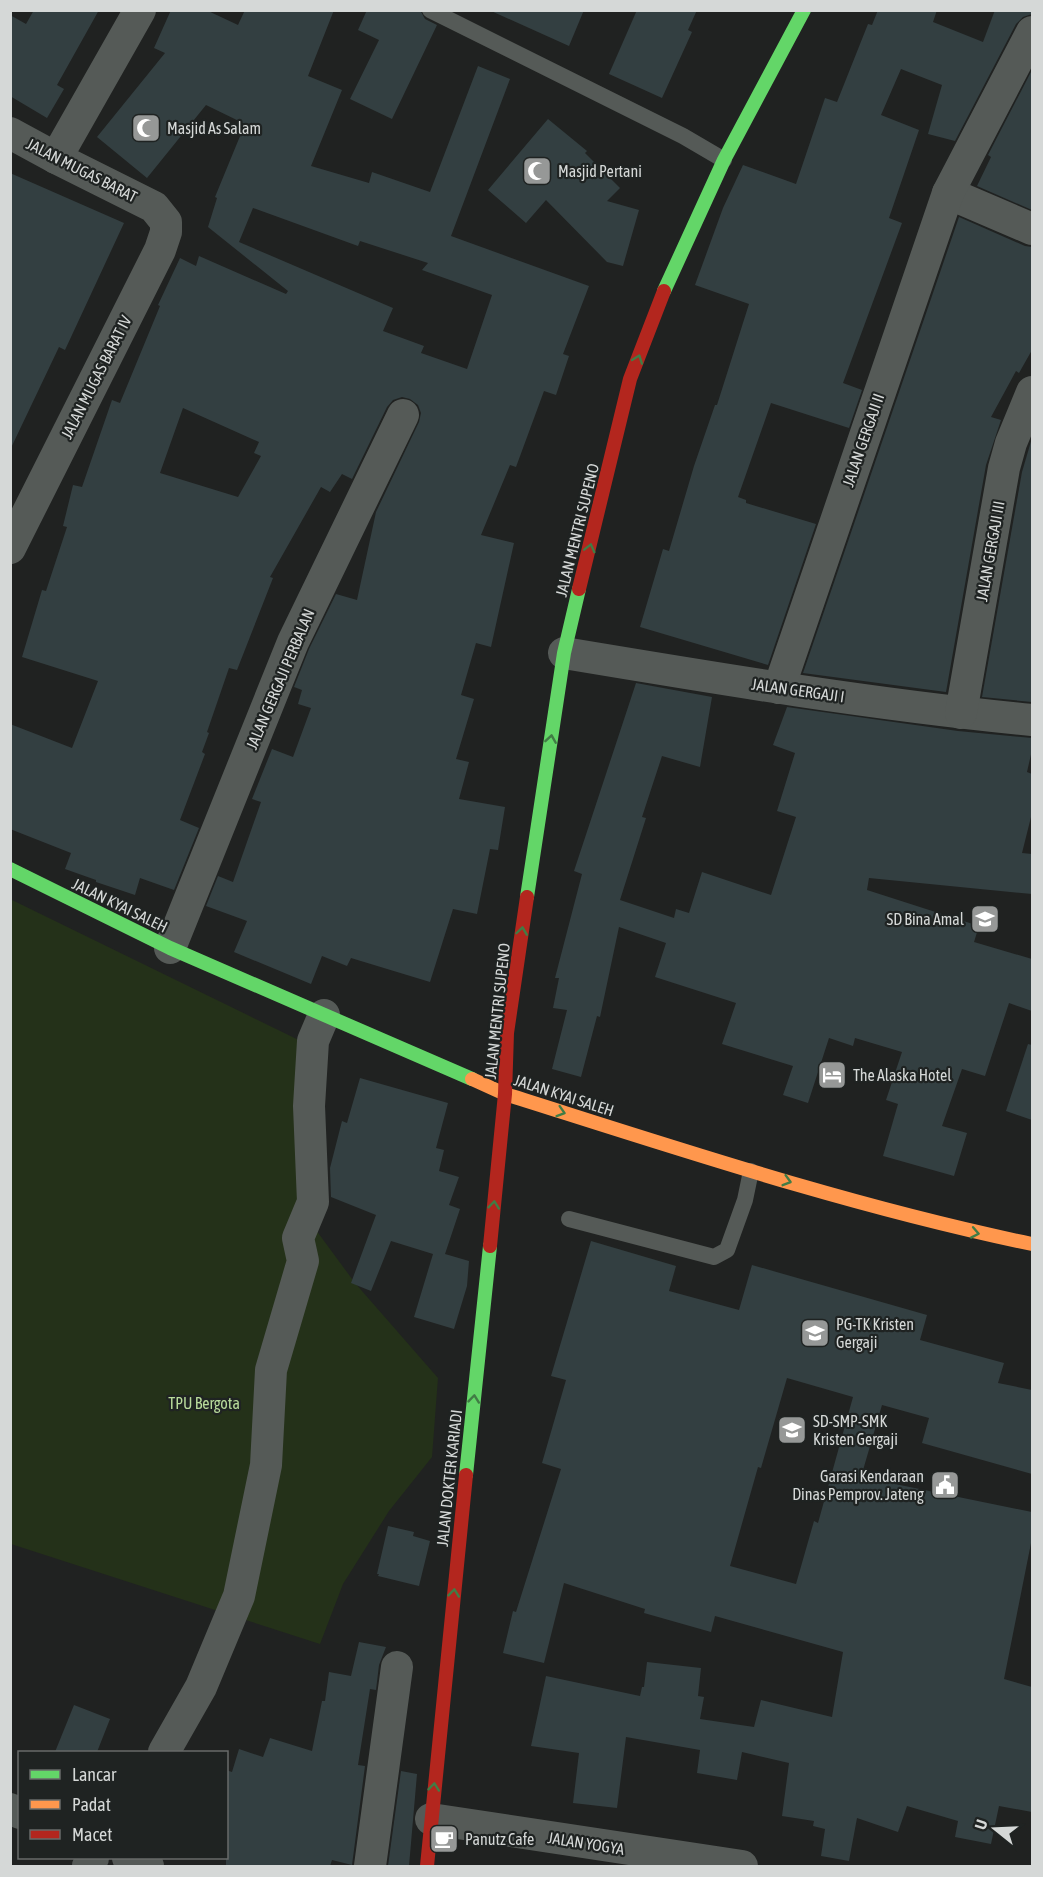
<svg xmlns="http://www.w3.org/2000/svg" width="1043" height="1877" font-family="'Asap Condensed',sans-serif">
	<rect width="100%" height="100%" fill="#202221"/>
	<polygon fill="#243119" points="10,899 311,1046 302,1211 355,1283 438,1378 432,1457 389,1511 343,1584 320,1644 11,1544"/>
	<g fill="#333f41" fill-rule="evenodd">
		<polygon points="34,10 99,10 57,85 64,89 47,118 10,96 10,15 26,24"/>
		<path d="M171 10H206L238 25 245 10H334L308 76 342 90 311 166 369 183 372 172 430 192 478 66 510 79 451 236 589 286 563 354 569 356 556 395 544 391 516 467 510 465 481 535 514 543 491 647 476 643 461 695 474 699 456 759 469 762 459 799 505 807 498 850 490 849 477 914 453 909 430 982 351 958 347 966 322 956 311 984 234 952 247 921 206 906 218 876 233 882 261 802 252 799 272 749 293 757 311 708 298 704 302 690 294 687 309 649 336 594 357 600 376 512 419 422 421 413 418 405 410 399 402 397 393 400 387 407 352 479 342 474 330 492 321 487 270 577 273 578 237 670 229 668 207 732 209 733 202 752 205 754 180 820 199 828 174 890 140 878 135 895 96 882V880L65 869 71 853 10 829V724L72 748 98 681 22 657 42 590 46 591 67 527 63 526 73 485 82 487 112 400 120 403 160 306 158 305 180 258 196 266 199 256 286 294 288 291 208 227 217 198 215 197 245 124 206 105 147 178 97 137 165 53 154 48ZM253 208 358 246 360 241 428 263 422 270 492 295 467 369 421 353 424 346 383 331 393 308 239 242ZM183 408 259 442 254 453 261 456 238 497 160 473Z"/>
		<polygon points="367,10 420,10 425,19 437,25 392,119 350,99 379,40 358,30"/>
		<polygon points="489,10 584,10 569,46"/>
		<polygon points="637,10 697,10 688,30 692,32 662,98 609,74"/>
		<polygon points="878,10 937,10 933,22 983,42 995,10 1032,10 1032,14 1023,17 1016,24 955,141 928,134 942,85 901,69 881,115 919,130 889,218 902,223 843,383 862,390 849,428 771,403 738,497 746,500 746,503 816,524 768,665 640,627 663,549 669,551 694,466 715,405 717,405 749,304 695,285 723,208 743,165 796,184 825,98 837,102 868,24 872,25"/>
		<polygon points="1032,70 1032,210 977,186 991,157 988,155"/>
		<polygon points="548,119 587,151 585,153 620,188 607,201 639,210 623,266 607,262 546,200 526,223 488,190"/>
		<polygon points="10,173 124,223 65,350 59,347 10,450"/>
		<polygon points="959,217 1025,246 1032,247 1032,350 1019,373 1016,371 991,417 1001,420 986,465 946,692 803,673"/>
		<polygon points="1032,438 1032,702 982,697 1022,472"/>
		<polygon points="636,683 712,697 700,767 662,756 642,817 646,818 620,900 674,918 676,909 689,913 702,872 771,895 796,817 777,811 795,753 773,745 787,707 958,731 1032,738 1032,750 1027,772 1032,774 1032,813 1022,853 1032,854 1032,894 869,878 867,890 979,926 974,942 1032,959 1032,1011 1009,1003 985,1076 962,1069 942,1126 967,1133 954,1176 883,1156 898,1104 886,1100 902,1052 855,1038 853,1046 829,1038 808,1103 783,1095 793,1066 722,1044 736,1003 655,977 666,943 619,927 600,1017 597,1016 581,1077 552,1069 567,1010 553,1008 559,978 555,978 582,874 574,871"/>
		<polygon points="1028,1044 1032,1045 1032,1120 1006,1111"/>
		<polygon points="360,1078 448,1103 436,1148 444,1150 439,1171 459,1177 449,1205 460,1209 445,1254 469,1261 467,1286 454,1329 414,1317 433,1254 391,1241 371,1291 351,1283 376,1215 331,1197 330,1168 342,1121 347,1123"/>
		<path d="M591 1241 676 1266 669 1291 739 1310 752 1265 927 1315 920 1340 1004 1363 998 1383 1032 1390V1474L922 1443 929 1418 882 1405 861 1477 1032 1512V1538L1004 1679 1032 1687V1812L999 1806 991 1844 955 1837 958 1821 907 1806 898 1832 857 1818 849 1861 821 1856 825 1829 813 1826 814 1821 782 1816 789 1763 742 1752 737 1780 697 1773 700 1750 626 1737 617 1808 573 1803 579 1753 531 1746 546 1676 640 1696 642 1687H644L647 1662 701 1668 698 1696 704 1697 700 1719 754 1727 761 1700 832 1717 843 1652 715 1616 711 1632 644 1613 645 1609 564 1583 544 1663 503 1653 513 1611 516 1612 561 1469 542 1463 566 1380 551 1376ZM787 1378 853 1397 818 1523 814 1521 796 1584 730 1566 758 1467 761 1468Z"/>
		<polygon points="388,1526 414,1532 413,1536 430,1541 419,1586 378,1576 379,1574 377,1574"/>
		<polygon points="359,1642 386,1647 379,1665 376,1690 370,1689 358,1765 365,1766 352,1865 332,1860 330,1866 226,1866 226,1770 232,1772 239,1749 263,1757 270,1738 312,1751 322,1701 325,1701 329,1672 351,1676"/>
		<polygon points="74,1705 110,1719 97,1752 55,1752"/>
		<polygon points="401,1771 417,1774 409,1866 388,1866"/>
	</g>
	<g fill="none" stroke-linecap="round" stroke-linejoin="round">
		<g stroke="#555a57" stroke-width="16">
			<polyline points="430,10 683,136 724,160"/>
			<polyline points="569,1219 714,1257 727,1250 745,1200 751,1171"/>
		</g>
		<g stroke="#555a57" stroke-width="32">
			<polyline points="10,133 56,158 154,207 166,222 166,232 160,250 10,548"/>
			<polyline points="56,158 140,10"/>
			<polyline points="948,193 1032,229"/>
			<path d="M564 653C720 679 876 705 1032 720"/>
			<polyline points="779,688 948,193 1032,32"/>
			<polyline points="961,713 1004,468 1011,443 1032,392"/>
			<polyline points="170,948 293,642 403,415"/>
			<polyline points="164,1752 201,1687 239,1596 266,1465 271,1370 303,1261 298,1238 313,1202 309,1106 313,1041 324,1015"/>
			<polyline points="10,1809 20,1813"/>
			<polyline points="431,1819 742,1866"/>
			<polyline points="128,1858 148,1866"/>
			<polyline points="88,1866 93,1858"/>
			<polyline points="370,1866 397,1667"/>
		</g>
		<g stroke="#63d668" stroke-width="14">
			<polyline points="664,291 724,160 804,10"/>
			<polyline points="10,869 170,948 472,1079"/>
			<polyline points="527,897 564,653 579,589"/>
			<polyline points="466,1475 490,1246"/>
		</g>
		<path stroke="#ff974d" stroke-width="14" d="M472 1079 505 1094C679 1149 853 1207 1032 1244"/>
		<g stroke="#b3261e" stroke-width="14">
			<polyline points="579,589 630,379 664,291"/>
			<polyline points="490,1246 505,1094 507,1033 527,897"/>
			<polyline points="427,1866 466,1475"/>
		</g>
	</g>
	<defs><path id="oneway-chevron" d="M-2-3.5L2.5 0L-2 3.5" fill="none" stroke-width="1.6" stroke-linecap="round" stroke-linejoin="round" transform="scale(1.5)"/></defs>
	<g stroke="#417c45">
		<use href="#oneway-chevron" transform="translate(638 359) rotate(-70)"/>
		<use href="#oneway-chevron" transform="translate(590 548) rotate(-76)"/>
		<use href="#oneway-chevron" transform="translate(551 739) rotate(-81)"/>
		<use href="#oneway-chevron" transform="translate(522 931) rotate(-82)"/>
		<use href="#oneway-chevron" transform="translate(561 1112) rotate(17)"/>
		<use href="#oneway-chevron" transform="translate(787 1181) rotate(16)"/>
		<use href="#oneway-chevron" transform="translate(494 1205) rotate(-84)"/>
		<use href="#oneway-chevron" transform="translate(975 1233) rotate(11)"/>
		<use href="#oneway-chevron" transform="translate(474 1399) rotate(-84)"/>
		<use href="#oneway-chevron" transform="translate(454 1593) rotate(-84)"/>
		<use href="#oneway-chevron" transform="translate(434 1787) rotate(-84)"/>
	</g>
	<defs>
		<g id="mosque-square" transform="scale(1.5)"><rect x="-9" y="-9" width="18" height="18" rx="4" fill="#969897" stroke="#1f2322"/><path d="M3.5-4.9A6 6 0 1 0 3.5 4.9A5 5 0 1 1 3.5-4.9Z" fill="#fff"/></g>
		<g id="school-square" transform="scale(1.5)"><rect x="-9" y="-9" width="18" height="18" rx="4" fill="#969897" stroke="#1f2322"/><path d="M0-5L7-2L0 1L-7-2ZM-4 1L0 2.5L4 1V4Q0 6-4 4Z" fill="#fff"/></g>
		<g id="hotel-square" transform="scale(1.5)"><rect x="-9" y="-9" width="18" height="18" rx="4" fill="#969897" stroke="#1f2322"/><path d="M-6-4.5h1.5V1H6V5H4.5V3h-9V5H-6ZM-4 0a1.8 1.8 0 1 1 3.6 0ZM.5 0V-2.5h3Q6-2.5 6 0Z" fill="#fff"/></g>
		<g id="civic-square" transform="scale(1.5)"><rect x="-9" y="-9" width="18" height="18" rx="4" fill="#969897" stroke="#1f2322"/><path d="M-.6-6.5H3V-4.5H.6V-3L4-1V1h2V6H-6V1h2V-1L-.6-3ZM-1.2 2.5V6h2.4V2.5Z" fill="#fff"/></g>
		<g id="cafe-square" transform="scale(1.5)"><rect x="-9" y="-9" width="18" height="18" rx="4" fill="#969897" stroke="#1f2322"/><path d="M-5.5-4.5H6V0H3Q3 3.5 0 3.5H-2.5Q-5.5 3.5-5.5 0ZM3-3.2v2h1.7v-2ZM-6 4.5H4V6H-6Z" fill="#fff"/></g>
	</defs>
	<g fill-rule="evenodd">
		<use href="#mosque-square" x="146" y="128"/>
		<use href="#mosque-square" x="537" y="171"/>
		<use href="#school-square" x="985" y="919"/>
		<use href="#hotel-square" x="832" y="1075"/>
		<use href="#school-square" x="815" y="1333"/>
		<use href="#school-square" x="792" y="1430"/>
		<use href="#civic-square" x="945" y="1485"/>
		<use href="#cafe-square" x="444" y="1839"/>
	</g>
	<g text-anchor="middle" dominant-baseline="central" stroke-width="4.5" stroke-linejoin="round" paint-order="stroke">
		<g font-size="16" fill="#d5d8d7" stroke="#1f2322" text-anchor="start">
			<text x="167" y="128">Masjid As Salam</text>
			<text x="558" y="171">Masjid Pertani</text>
			<text x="964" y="919" text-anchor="end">SD Bina Amal</text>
			<text x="853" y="1075">The Alaska Hotel</text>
			<text x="836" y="1324">PG-TK Kristen<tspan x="836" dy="18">Gergaji</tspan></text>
			<text x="813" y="1421">SD-SMP-SMK<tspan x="813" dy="18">Kristen Gergaji</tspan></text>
			<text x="924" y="1476" text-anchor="end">Garasi Kendaraan<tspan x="924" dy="18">Dinas Pemprov. Jateng</tspan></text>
			<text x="465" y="1839">Panutz Cafe</text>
		</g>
		<g font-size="16" fill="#d5d8d7" stroke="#1f2322">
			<text transform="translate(82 170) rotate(27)">JALAN MUGAS BARAT</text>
			<text transform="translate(96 377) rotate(-63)">JALAN MUGAS BARAT IV</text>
			<text transform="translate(863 440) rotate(-71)">JALAN GERGAJI II</text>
			<text transform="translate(577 530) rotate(-76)">JALAN MENTRI SUPENO</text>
			<text transform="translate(990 551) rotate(-80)">JALAN GERGAJI III</text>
			<text transform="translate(280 679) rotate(-67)">JALAN GERGAJI PERBALAN</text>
			<text transform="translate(798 690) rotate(8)">JALAN GERGAJI I</text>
			<text transform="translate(120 905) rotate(26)">JALAN KYAI SALEH</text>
			<text transform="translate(497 1011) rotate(-84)">JALAN MENTRI SUPENO</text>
			<text transform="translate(564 1095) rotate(18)">JALAN KYAI SALEH</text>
			<text transform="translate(449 1478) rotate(-84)">JALAN DOKTER KARIADI</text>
			<text transform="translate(586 1843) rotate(9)">JALAN YOGYA</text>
		</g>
		<g font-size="16" fill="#b9db9b" stroke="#1f2322">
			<text x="204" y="1403">TPU Bergota</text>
		</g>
	</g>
	<rect width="1043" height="1877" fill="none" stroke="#d5d8d7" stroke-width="24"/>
	<rect x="18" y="1751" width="210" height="108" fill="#1f2322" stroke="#686b6a" stroke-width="1.5"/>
	<rect x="30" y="1770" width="30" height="9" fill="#63d668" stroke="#686b6a" stroke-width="1.5"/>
	<text x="72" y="1781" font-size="18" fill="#d5d8d7">Lancar</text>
	<rect x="30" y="1800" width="30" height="9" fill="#ff974d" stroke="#686b6a" stroke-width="1.5"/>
	<text x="72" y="1811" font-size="18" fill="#d5d8d7">Padat</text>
	<rect x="30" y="1830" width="30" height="9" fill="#b3261e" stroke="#686b6a" stroke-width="1.5"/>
	<text x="72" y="1841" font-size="18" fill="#d5d8d7">Macet</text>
	<g transform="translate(995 1829) rotate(288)" stroke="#1f2322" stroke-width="4.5" paint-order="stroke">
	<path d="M0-4.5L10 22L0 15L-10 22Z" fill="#d5d8d7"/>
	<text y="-9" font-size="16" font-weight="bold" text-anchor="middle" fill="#d5d8d7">U</text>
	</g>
</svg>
